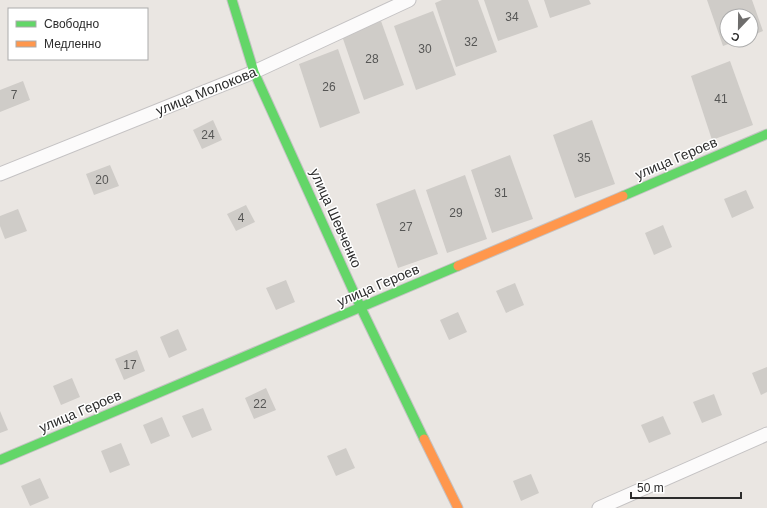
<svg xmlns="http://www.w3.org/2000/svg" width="767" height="508" font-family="Helvetica,sans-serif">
	<rect width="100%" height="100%" fill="#eae6e2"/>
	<g fill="#cfccc8">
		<polygon points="442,0 478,0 497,52 456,67 435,3"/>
		<polygon points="484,0 528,0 538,27 498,41"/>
		<polygon points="544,0 589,0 591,4 550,18"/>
		<polygon points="707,0 752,0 763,31 751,36 751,16 727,16 727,40 739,40 723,46"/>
		<polygon points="433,11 456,75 416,90 394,26"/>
		<polygon points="381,21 404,85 364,100 342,36"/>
		<polygon points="338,49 360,113 320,128 299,64"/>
		<polygon points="730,61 753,125 712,140 691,76"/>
		<polygon points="23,81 30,100 0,112 0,90"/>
		<polygon points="213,120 222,140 202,149 193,130"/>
		<polygon points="592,120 615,184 575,198 553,135"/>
		<polygon points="510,155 533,219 492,233 471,170"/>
		<polygon points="110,165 119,186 94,195 86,174"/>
		<polygon points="465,175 487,239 447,253 426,190"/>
		<polygon points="415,189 438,254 398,268 376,204"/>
		<polygon points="746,190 754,208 732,218 724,199"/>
		<polygon points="246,205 255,222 236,231 227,214"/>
		<polygon points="18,209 27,231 5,239 0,226 0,216"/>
		<polygon points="663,225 672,247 654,255 645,233"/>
		<polygon points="286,280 295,302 276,310 266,288"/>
		<polygon points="515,283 524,305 506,313 496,291"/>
		<polygon points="458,312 467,332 449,340 440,320"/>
		<polygon points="178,329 187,350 169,358 160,337"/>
		<polygon points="137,350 145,371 124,380 115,359"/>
		<polygon points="767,367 767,392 761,395 752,373"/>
		<polygon points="72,378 80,397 61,405 53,386"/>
		<polygon points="266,388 276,410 254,419 245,398"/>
		<polygon points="714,394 722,415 702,423 693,402"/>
		<polygon points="203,408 212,430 192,438 182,416"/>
		<polygon points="0,411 8,430 0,433"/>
		<polygon points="663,416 671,434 649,443 641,425"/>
		<polygon points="162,417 170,436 151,444 143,425"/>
		<polygon points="121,443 130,465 110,473 101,451"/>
		<polygon points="346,448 355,468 336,476 327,456"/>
		<polygon points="531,474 539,493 521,501 513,481"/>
		<polygon points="40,478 49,498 30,506 21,486"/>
	</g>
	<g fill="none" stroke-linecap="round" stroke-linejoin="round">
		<g stroke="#c4c2c3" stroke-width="15">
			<g id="street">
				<polyline points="0,174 254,72 409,0"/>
				<polyline points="599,508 767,434"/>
			</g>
		</g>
		<g stroke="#c4c2c3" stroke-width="11">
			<g id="fast">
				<polyline points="232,0 254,72 361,308 424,439"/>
				<polyline points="623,196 767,134"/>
				<polyline points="0,460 458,266"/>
			</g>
		</g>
		<g stroke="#c4c2c3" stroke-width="11">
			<g id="slow">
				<polyline points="458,266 623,196"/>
				<polyline points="424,439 458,508"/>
			</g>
		</g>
		<use href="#street" stroke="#fcfbfb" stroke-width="13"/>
		<use href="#fast" stroke="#63d668" stroke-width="9"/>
		<use href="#slow" stroke="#ff974d" stroke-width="9"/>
	</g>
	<g text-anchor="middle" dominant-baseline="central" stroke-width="3" stroke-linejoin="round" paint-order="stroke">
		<g font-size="12" fill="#565655">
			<text x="512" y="17">34</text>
			<text x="471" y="42">32</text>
			<text x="425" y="49">30</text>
			<text x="372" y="59">28</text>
			<text x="329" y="87">26</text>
			<text x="14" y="95">7</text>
			<text x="721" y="99">41</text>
			<text x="208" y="135">24</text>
			<text x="584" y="158">35</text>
			<text x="102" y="180">20</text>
			<text x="501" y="193">31</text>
			<text x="456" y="213">29</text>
			<text x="241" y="218">4</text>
			<text x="406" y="227">27</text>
			<text x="130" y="365">17</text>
			<text x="260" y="404">22</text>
		</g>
		<g font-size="14" fill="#2c2c2c" stroke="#fff">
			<text transform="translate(206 91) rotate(-22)">улица Молокова</text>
			<text transform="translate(676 158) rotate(-23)">улица Героев</text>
			<text transform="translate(336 218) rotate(66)">улица Шевченко</text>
			<text transform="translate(378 285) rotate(-23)">улица Героев</text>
			<text transform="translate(80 411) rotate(-23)">улица Героев</text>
		</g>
	</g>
	<rect x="8" y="8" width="140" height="52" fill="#ffffff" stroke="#ababab"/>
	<rect x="16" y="21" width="20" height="6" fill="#63d668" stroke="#ababab"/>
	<text x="44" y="28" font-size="12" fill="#2c2c2c">Свободно</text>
	<rect x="16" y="41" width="20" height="6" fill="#ff974d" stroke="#ababab"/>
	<text x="44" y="48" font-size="12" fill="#2c2c2c">Медленно</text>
	<g transform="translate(739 28) rotate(202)"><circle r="19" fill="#ffffff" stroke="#ababab"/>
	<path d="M0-3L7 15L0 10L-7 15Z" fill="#6e6d6c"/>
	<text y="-6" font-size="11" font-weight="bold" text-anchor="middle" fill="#2c2c2c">С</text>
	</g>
	<path d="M631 492v6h110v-6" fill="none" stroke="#2c2c2c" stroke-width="2"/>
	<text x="637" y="492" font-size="12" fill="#2c2c2c" stroke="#ffffff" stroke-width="3" paint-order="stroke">50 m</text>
</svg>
